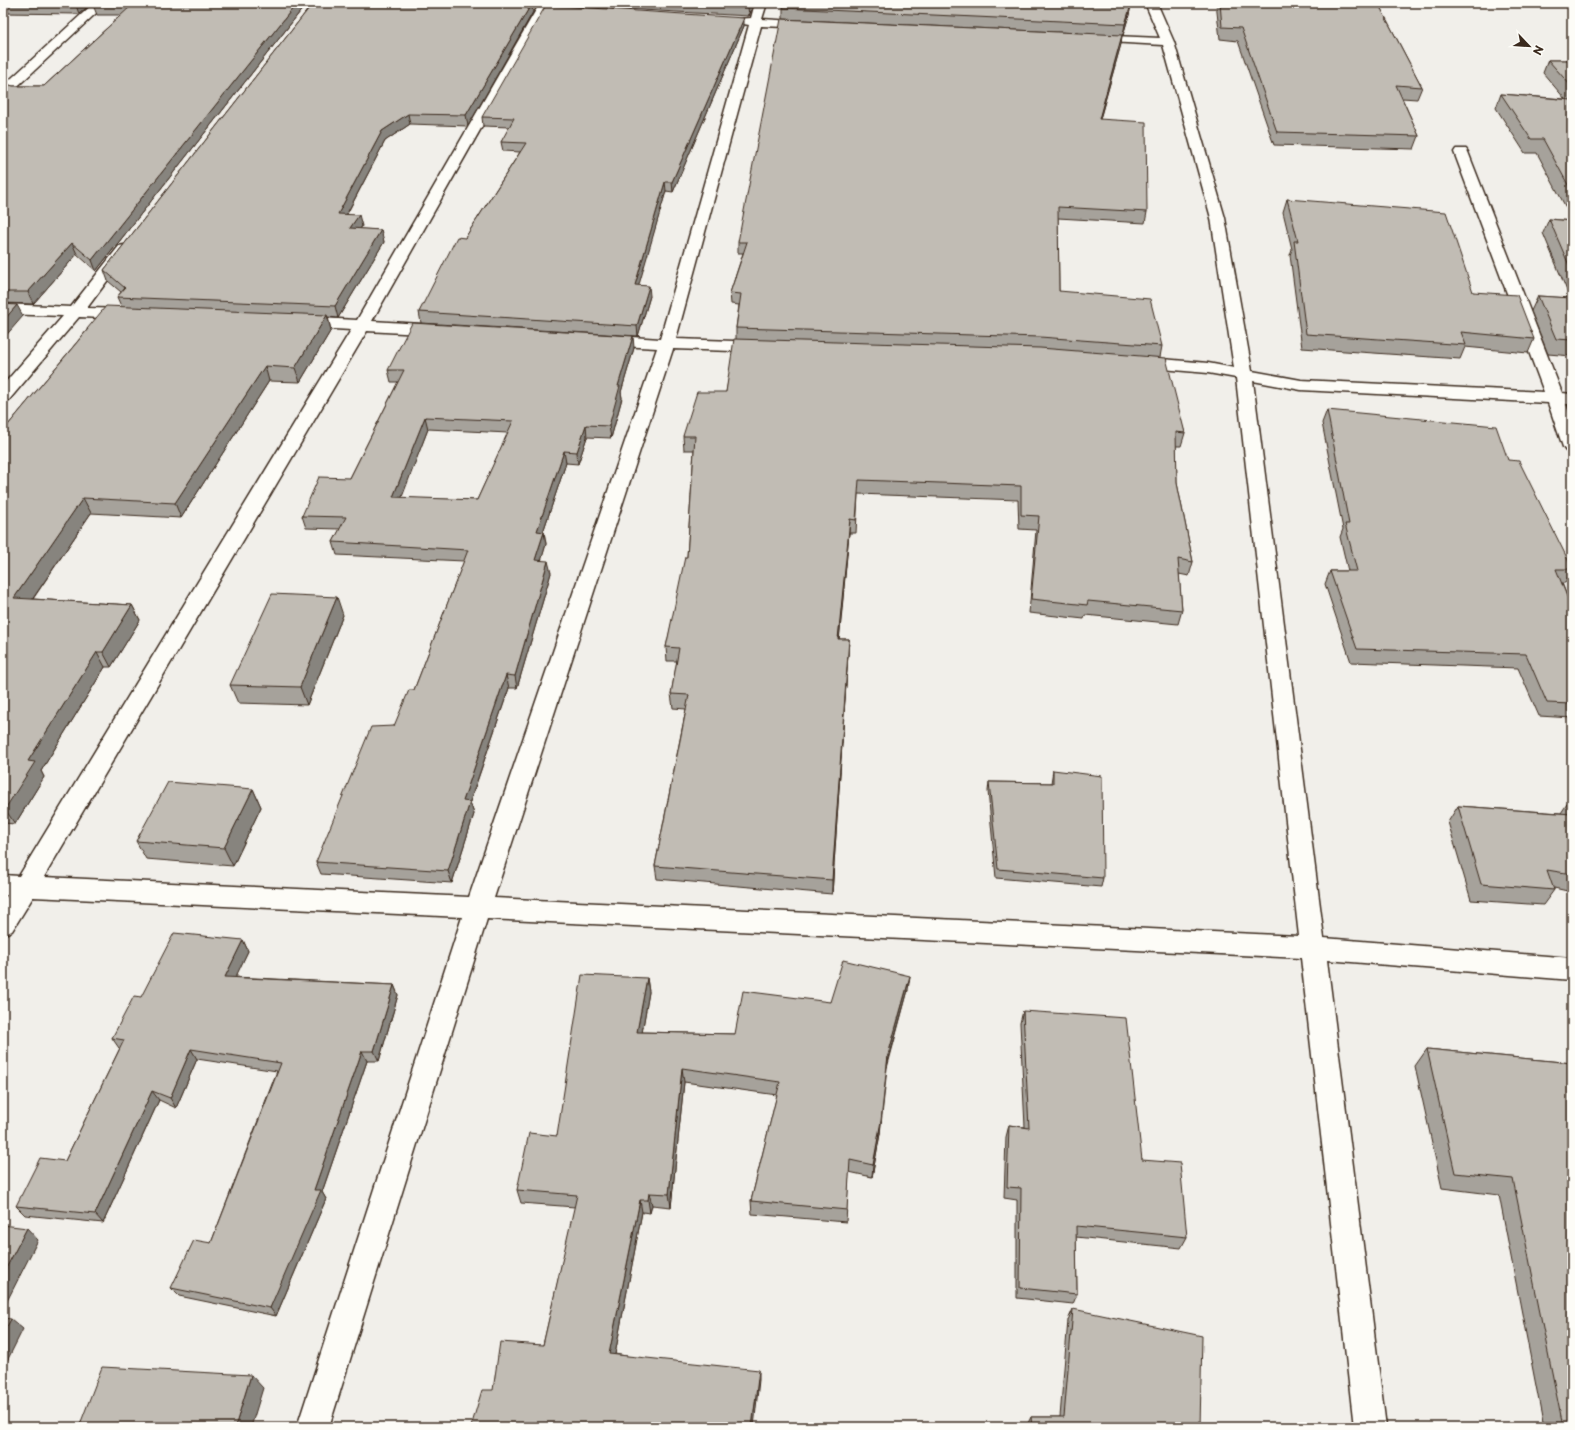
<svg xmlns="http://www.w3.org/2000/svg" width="1575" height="1430" font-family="'Playpen Sans',sans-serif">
	<rect width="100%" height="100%" fill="#f1efea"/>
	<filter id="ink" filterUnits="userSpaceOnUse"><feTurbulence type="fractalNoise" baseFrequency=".025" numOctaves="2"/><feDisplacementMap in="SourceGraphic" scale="8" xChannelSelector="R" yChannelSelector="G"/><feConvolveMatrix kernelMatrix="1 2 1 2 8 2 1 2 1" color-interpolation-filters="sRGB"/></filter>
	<g filter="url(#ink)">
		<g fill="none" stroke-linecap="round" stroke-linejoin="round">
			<g stroke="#3b2a1e" stroke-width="3">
				<g id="street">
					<polygon points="94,3 107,3 7,96 3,97 3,86"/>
					<polygon points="540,3 552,3 372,321 439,325 445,327 447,330 445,333 439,335 367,331 44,877 469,897 657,348 603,345 597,343 595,340 597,337 603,335 660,339 749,25 738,23 736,21 738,19 751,18 755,3 767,3 762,19 809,22 813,23 815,25 813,27 809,28 761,26 676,339 763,342 769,344 771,347 769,350 763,352 673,349 494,898 1299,936 1236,378 1208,373 1139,367 1133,366 1131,362 1133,358 1139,357 1208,363 1234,368 1211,218 1163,45 1091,41 1087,40 1085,38 1087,36 1091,35 1160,38 1145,3 1157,3 1174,42 1225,218 1252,371 1301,380 1544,392 1454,152 1456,149 1466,149 1468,152 1562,393 1572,394 1572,404 1566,404 1572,422 1572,452 1566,451 1563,447 1548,403 1301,390 1253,381 1324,938 1572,958 1572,980 1327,960 1386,1427 1354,1427 1301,958 487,919 329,1427 297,1427 462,917 33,897 12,931 3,935 3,902 7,895 3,895 3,875 19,876 351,330 300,327 294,325 292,322 294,319 300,317 357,320"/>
					<polygon points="124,245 129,246 131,249 87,308 130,309 136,311 138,314 136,317 130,319 79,317 9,400 3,401 3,385 63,316 3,314 3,304 71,307 119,246"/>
				</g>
			</g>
			<use href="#street" fill="#fdfcf7" fill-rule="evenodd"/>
		</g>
		<g fill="#a6a29b" stroke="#3b2a1e" fill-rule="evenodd">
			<polygon points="3,3 92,3 79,14 3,13"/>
			<polygon points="96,3 307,3 96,271 77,254 33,304 3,303 3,87 13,86 44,86 121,15 97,15 93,5"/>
			<polygon points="313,3 539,3 532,3 533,12 468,126 410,124 385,141 347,214 362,226 360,229 381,230 384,242 338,318 328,317 331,330 300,382 269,381 181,518 91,513 33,599 132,605 140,620 111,667 105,667 41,771 44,777 15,824 3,823 3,431 87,330 87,329 121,306 117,297 121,292 108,281 104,270"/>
			<polygon points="552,3 754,3 749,16 553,5"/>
			<polygon points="1216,3 1378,3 1422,87 1417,99 1402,98 1419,136 1414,149 1274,145 1238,41 1220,39"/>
			<polygon points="1086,4 1131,5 1129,15 1123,35 1122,35 1121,44 1100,119 1147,212 1145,223 1058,218 1059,291 1162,346 1160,357 1185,433 1181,446 1176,446 1177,483 1193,562 1189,576 1179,574 1182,610 1178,624 1085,615 1084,619 1029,613 1036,530 1019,529 1018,500 858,494 856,533 849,533 839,639 849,639 832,894 657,879 655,866 686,709 673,708 671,694 677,661 667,661 666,647 687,557 694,450 684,450 683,436 726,392 736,339 736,328 739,305 731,304 730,293 743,253 738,253 738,242 1079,33 783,19 783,8"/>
			<polygon points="744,26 673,192 666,191 638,285 650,296 638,336 421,323 419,312 465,238 520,152 503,151 501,142 510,127 483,126 482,117"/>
			<polygon points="1548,60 1572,60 1572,219 1537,153 1525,153 1496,108 1501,94 1565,99 1543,73"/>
			<polygon points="1287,199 1473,292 1534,339 1528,353 1465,347 1460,359 1302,348 1290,255 1292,249 1283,212"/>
			<polygon points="1549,219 1572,221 1572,356 1548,354 1531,311 1538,296 1570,298 1543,233"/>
			<path d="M634 348 621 392 622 398 611 438 587 437 578 464 566 463 543 532H544L546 544 541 560 551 573 517 688H509L470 802 474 814 452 883 321 874 316 862 394 726 414 690 464 561 337 555 333 542 340 529 306 528 302 516 350 478 398 382H391L388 370ZM428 429 508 433 477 500 401 498Z"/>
			<polygon points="1327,410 1508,460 1572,568 1572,570 1565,583 1562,583 1572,609 1572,718 1539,716 1518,668 1351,662 1325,584 1330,571 1348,571 1340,537 1343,529 1322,423"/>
			<polygon points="343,615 307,705 238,703 230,685"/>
			<polygon points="1053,770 1103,878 1101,887 996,878 988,791 989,782 1051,783"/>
			<polygon points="253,789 261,807 233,866 146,859 136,841"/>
			<polygon points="1571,798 1572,798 1572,892 1554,888 1554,890 1543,905 1471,900 1448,822 1458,806 1561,813"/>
			<polygon points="243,940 248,951 235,977 394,985 398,995 379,1061 367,1061 322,1192 326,1199 276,1316 179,1296 171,1288 211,1243 277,1071 197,1059 176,1108 159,1100 103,1223 25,1215 16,1206 65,1161 120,1048 119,1048 112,1038 141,997"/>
			<polygon points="647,978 649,992 642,1032 735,1034 830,1002 908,990 887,1068 880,1134 872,1177 849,1172 846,1222 752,1214 751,1201 777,1095 684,1082 671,1207 652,1205 650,1213 642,1212 615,1354 759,1380 493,1390 543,1345 575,1207 521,1203 517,1190 557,1136"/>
			<polygon points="1023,1011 1142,1160 1187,1237 1181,1248 1076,1237 1077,1294 1073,1304 1017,1298 1017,1200 1004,1198 1006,1137 1009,1125 1025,1127 1020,1023"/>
			<polygon points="1427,1049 1572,1063 1572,1427 1544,1427 1499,1195 1442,1188 1415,1066"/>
			<polygon points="1073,1309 1200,1427 1026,1427 1031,1417 1060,1417 1068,1320"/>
		</g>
		<g fill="#87847e" stroke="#3b2a1e">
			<polygon points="78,3 92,3 79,14 76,5"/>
			<polygon points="297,3 307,3 96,271 92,260"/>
			<polygon points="532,3 533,12 468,126 466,115"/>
			<polygon points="750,3 754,3 749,16 748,7"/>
			<polygon points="1131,5 1129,15 1123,35 1125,24"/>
			<polygon points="744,18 744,26 673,192 672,182"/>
			<polygon points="1122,35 1121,44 1097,129 1099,119"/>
			<polygon points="408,114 410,124 385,141 341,225 338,214 382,131"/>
			<polygon points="665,182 666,191 636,295 635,285"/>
			<polygon points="359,215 362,226 353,239 350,228"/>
			<polygon points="381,230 384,242 338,318 335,306"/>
			<polygon points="72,243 77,254 33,304 28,292"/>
			<polygon points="649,286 650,296 638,336 637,326"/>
			<polygon points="17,305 23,316 3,339 3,321"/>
			<polygon points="327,315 331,330 300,382 295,368"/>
			<polygon points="633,336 634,348 621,392 622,398 611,438 609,426 618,386"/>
			<polygon points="265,366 269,381 181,518 175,503"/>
			<polygon points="425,417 428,429 397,510 393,497"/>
			<polygon points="586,425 587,437 578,464 577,452"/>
			<polygon points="564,451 566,463 539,544 537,531"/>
			<polygon points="83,498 91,513 23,613 14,598"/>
			<polygon points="850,519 849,533 838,653 838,639"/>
			<polygon points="544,532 546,544 538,572 535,560"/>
			<polygon points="548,561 551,573 517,688 515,676"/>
			<polygon points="337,597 343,615 307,705 300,687"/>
			<polygon points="132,605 140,620 111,667 103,652"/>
			<polygon points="849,639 848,653 832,894 832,880"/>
			<polygon points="97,652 105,667 41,771 44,777 15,824 5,809 28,761"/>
			<polygon points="506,675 509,688 466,813 463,801"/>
			<polygon points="253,789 261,807 233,866 224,848"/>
			<polygon points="470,802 474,814 452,883 448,871"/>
			<polygon points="243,940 248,951 231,987 225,977"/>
			<polygon points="910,976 908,990 886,1069 888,1055"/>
			<polygon points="647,978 649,992 640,1045 637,1032"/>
			<polygon points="394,985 398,995 379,1061 374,1051"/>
			<polygon points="191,1049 197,1059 176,1108 170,1098"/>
			<polygon points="362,1051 367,1061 322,1192 326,1199 276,1316 270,1308 314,1190"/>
			<polygon points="682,1068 684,1082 671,1207 669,1194"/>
			<polygon points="152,1091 159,1100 103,1223 95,1214"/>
			<polygon points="881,1121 880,1134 872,1177 873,1165"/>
			<polygon points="649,1193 652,1205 650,1213 648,1200"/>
			<polygon points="640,1200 642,1212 613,1365 609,1354"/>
			<polygon points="27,1228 38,1240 3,1309 3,1274"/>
			<polygon points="11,1319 23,1329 3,1369 3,1334"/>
			<polygon points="759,1370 759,1380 754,1427 752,1427"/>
			<polygon points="251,1375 263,1388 251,1427 235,1427"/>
		</g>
		<g fill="#c1bcb4" stroke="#3b2a1e" fill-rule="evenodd">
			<polygon points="3,3 78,3 76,5"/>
			<polygon points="96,3 297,3 92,260 72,243 28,292 3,292 3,87 7,84 13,86 44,86 131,6 93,5"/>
			<polygon points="313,3 532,3 466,115 408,114 382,131 338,214 359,215 350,228 381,230 335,306 117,297 125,288 104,270"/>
			<polygon points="685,3 750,3 748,7"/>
			<polygon points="784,3 1086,3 1086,4 1131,5 1125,24 783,8"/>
			<polygon points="1220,3 1378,3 1422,87 1396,85 1419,136 1277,132 1241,28 1222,27"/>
			<polygon points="546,5 744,18 672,182 665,182 635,285 649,286 637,326 419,312 457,237 465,238 526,143 501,142 514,118 482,117"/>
			<polygon points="781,19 1122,35 1099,119 1146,122 1147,212 1058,207 1059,291 1150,299 1162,346 1040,337 736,328 741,294 730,293 747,242 738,242"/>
			<polygon points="1548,60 1572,60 1572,87"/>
			<polygon points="1501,94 1572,100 1572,192 1543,139 1531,139"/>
			<polygon points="1287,199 1446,212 1473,292 1517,295 1534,339 1461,332 1466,345 1306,334 1294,241 1298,241"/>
			<polygon points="1549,219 1572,221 1572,272"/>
			<polygon points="1538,296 1572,298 1572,340 1556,339"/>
			<polygon points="3,304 17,305 3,321"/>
			<polygon points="106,306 327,315 295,368 265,366 175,503 83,498 14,598 132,605 103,652 97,652 28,761 35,762 5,809 3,809 3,431 88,329 87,329"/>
			<path d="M412 323 633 336 618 386H620L609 426 586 425 577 452 564 451 537 531 544 532 535 560 548 561 515 676 506 675 463 801 470 802 448 871 316 862 371 727 394 726 409 690H414L468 550 333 542 346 517 302 516 319 477 350 478 404 370H388ZM425 417 513 421 477 500 393 497Z"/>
			<polygon points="734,339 1040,348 1166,358 1185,433 1176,432 1177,483 1193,562 1178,559 1182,610 1088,601 1087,605 1031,599 1039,516 1021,515 1021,486 859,480 856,520 850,519 838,639 849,639 832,880 655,866 689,695 671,694 679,648 666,647 685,557 687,557 695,436 683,436 697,392 726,392"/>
			<polygon points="1327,410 1496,426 1508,460 1519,461 1572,568 1572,569 1556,569 1572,609 1572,704 1547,703 1526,654 1357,649 1330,571 1357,571 1345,524 1349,524"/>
			<polygon points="272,594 337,597 300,687 230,685"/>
			<polygon points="1053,770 1102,776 1103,878 998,869 989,782 1053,783"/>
			<polygon points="168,782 253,789 224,848 136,841"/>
			<polygon points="1458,806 1572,814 1572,874 1547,870 1554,890 1481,884"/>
			<polygon points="174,933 243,940 225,977 394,985 374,1051 362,1051 314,1190 321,1190 270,1308 171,1288 194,1240 211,1243 281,1063 191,1049 170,1098 152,1091 95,1214 16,1206 40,1158 65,1161 124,1040 112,1038 134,996 141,997"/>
			<polygon points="843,960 910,976 888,1055 881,1121 873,1165 850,1160 847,1210 751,1201 780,1082 682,1068 669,1194 649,1193 648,1200 640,1200 609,1354 759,1370 752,1427 471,1427 482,1390 493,1390 500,1342 543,1345 577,1195 517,1190 529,1133 557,1136 582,975 647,978 637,1032 735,1034 743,991 830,1002"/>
			<polygon points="1023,1011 1126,1018 1142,1160 1180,1163 1187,1237 1076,1226 1077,1294 1020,1288 1021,1188 1007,1187 1009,1125 1029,1128"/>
			<polygon points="1427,1049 1572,1063 1572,1427 1563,1427 1513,1179 1455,1173"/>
			<polygon points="3,1225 27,1228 3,1274"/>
			<polygon points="1073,1309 1202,1336 1200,1427 1032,1427 1031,1417 1064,1417"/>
			<polygon points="3,1318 11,1319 3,1334"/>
			<polygon points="102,1367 251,1375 235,1427 79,1427"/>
		</g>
	</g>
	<rect width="1575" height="1430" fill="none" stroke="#fdfcf7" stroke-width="16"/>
	<rect x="8" y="8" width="1559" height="1414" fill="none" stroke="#3b2a1e" stroke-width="1.5" filter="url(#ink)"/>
	<g transform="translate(1529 46) rotate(115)" stroke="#fdfcf7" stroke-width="3" paint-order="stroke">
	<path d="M0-3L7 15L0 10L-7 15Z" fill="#3b2a1e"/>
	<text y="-6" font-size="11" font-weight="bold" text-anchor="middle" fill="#3b2a1e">N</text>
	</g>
</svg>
